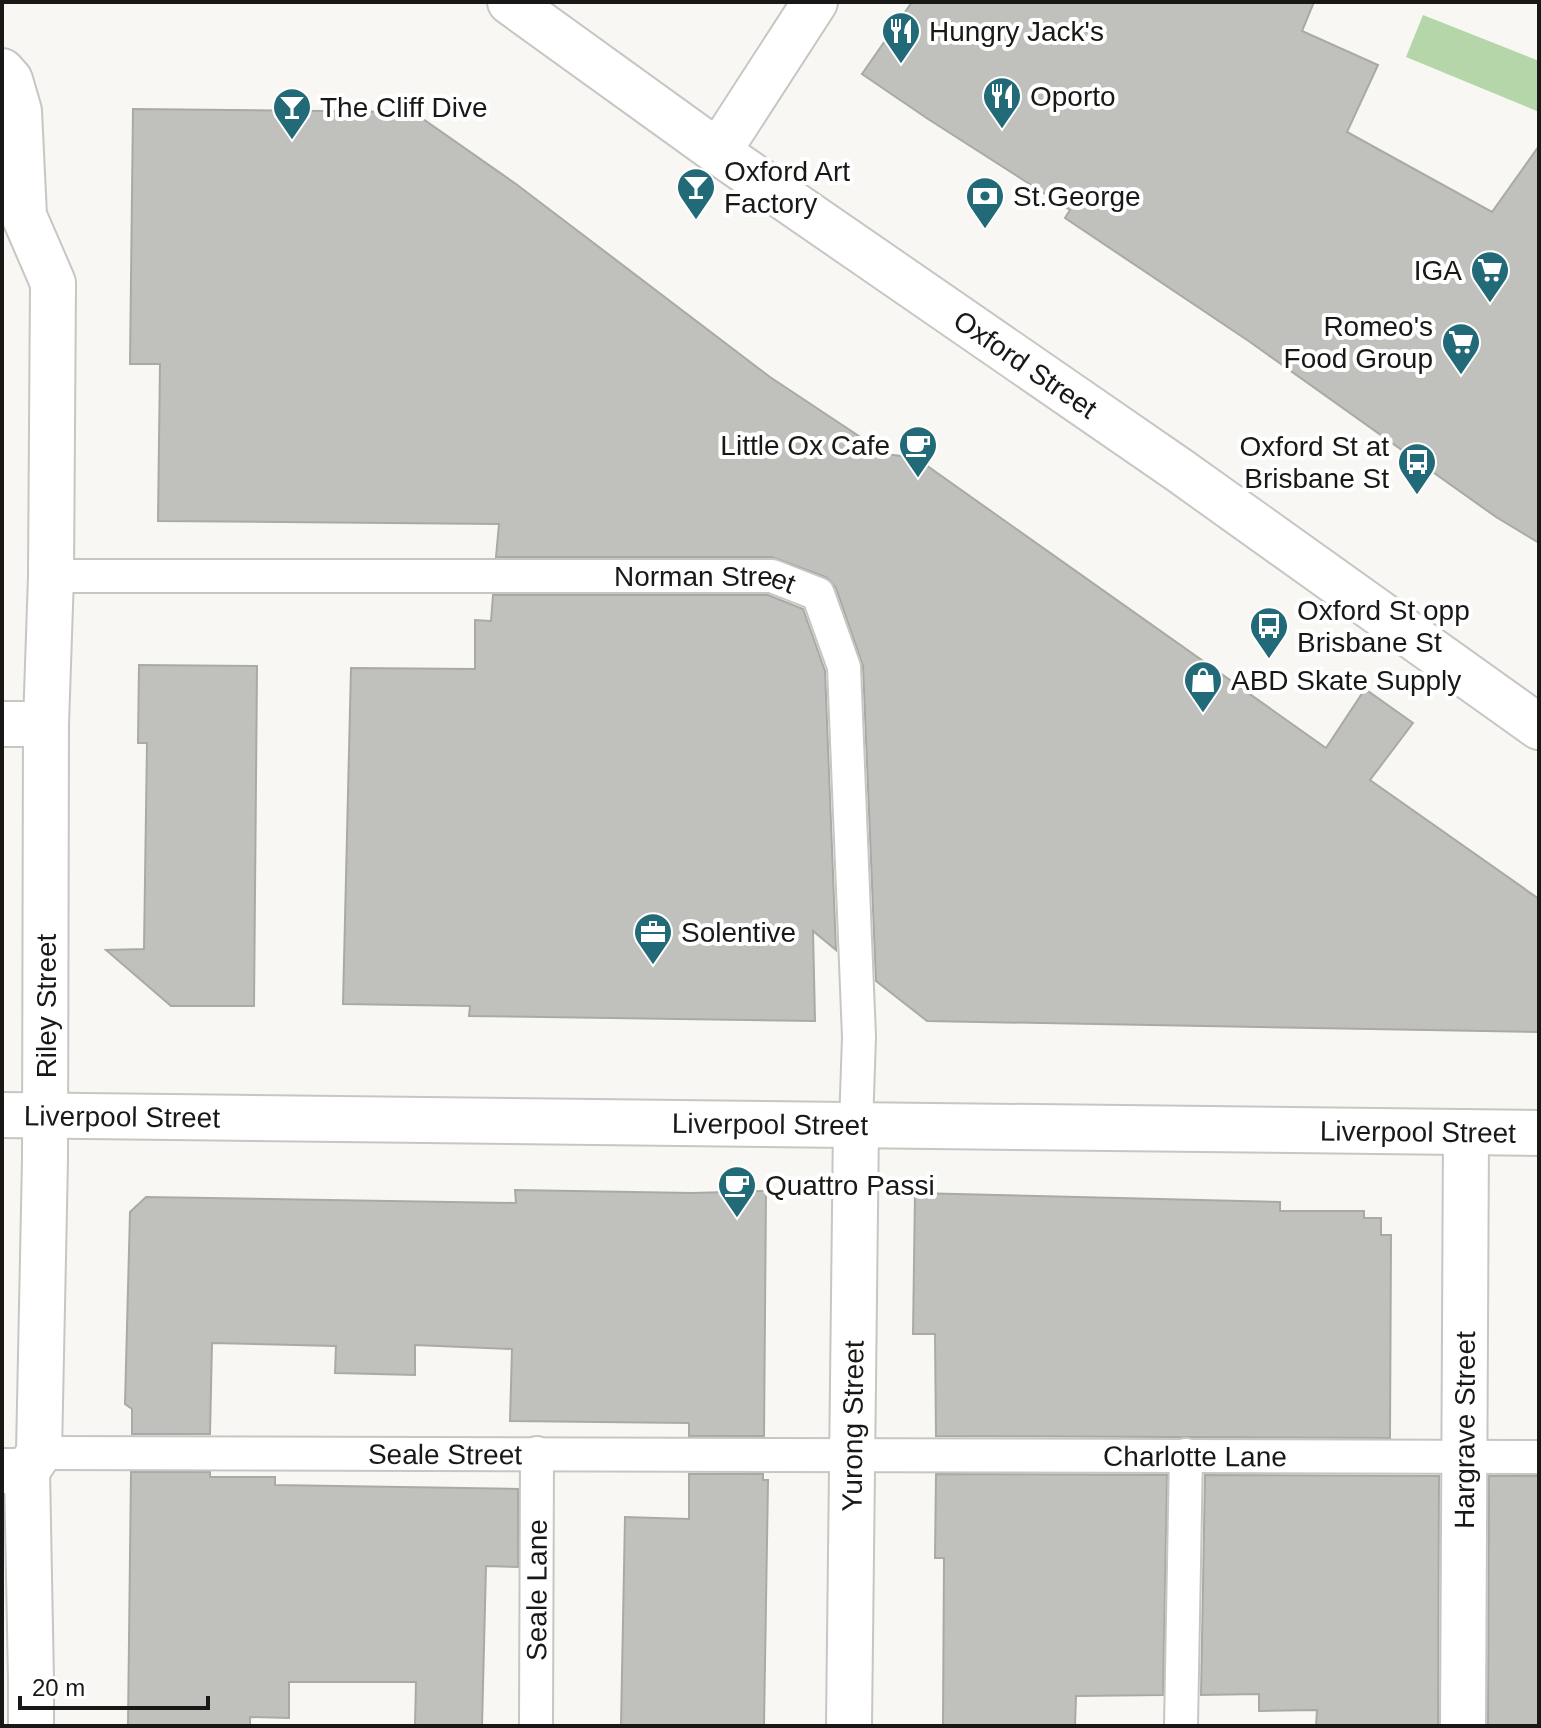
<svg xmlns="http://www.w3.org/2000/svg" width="1541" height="1728" font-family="Arial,sans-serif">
	<rect width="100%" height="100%" fill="#f8f7f3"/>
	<polygon fill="#b5d6a9" points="1423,15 1539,61 1539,112 1406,57"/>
	<g fill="#c0c1bd" stroke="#a9a9a6" stroke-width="2">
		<polygon points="912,2 1314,2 1302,31 1378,65 1347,132 1492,212 1539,146 1539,543 1496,517 1250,342 1065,218 1070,210 928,119 862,74"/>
		<polygon points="133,109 413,112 516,184 770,377 886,454 916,458 1326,748 1365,689 1413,723 1370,780 1539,899 1539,1032 927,1021 876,981 863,666 836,588 826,577 772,557 496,557 499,524 158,521 160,364 130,364"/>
		<polygon points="493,595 768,595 803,609 825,671 836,950 813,931 815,1021 469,1016 470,1006 343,1004 351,668 475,669 475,620 491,621"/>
		<polygon points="139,665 257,666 254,1006 171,1006 106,950 144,949 147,743 138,743"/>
		<polygon points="515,1190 692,1193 766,1191 764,1436 689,1436 689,1423 510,1421 512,1349 415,1345 415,1375 335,1373 336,1346 212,1343 210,1434 132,1434 132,1409 125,1404 130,1212 146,1197 516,1203"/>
		<polygon points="915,1193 1280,1202 1280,1211 1364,1211 1364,1218 1381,1218 1381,1235 1391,1235 1390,1438 936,1436 935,1334 913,1334"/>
		<polygon points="131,1472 210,1472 210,1477 275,1477 275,1485 518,1489 518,1567 486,1566 482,1726 415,1726 416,1682 289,1682 289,1718 250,1717 250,1726 128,1726"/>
		<polygon points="689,1474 763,1474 763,1480 768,1480 764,1726 621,1726 625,1517 689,1519"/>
		<polygon points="936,1474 1167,1475 1163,1695 1076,1696 1075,1726 943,1726 944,1558 935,1558"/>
		<polygon points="1205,1475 1439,1476 1438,1726 1316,1726 1317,1710 1259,1711 1259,1694 1201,1695"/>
		<polygon points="1489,1476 1539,1476 1539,1726 1488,1726"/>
	</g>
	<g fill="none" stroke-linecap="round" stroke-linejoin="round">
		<g stroke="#c7c6c3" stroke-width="36">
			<g id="service">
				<path id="s1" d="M51 576H772L818 594 844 667 859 1037 856 1125"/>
				<path id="s2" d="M39 1453 1539 1457"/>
				<path id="s3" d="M536 1726 537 1453"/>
				<polyline points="1181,1726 1186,1455"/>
			</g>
		</g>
		<g stroke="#c7c6c3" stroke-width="48">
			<polyline id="pedestrian" points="27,1471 31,1681"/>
		</g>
		<g stroke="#c7c6c3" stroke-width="48">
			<g id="minor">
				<polyline points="2,71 10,80 19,111 24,216 53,283 51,576 46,724 45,1159 39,1453 27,1471 2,1471"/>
				<polyline points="718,152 815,2"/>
				<polyline points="2,724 46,724"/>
				<path id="s4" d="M2 1115 1539 1133"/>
				<polyline points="31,1681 31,1726"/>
				<path id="s5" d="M849 1726 856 1125"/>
				<path id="s6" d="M1463 1726 1466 1132"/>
			</g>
		</g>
		<g stroke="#c7c6c3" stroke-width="48">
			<g id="secondary">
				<path id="s7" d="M510 2 718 152 1179 470 1539 727"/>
			</g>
		</g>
		<use href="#service" stroke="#fff" stroke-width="32"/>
		<use href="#pedestrian" stroke="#fff" stroke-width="44"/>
		<use href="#minor" stroke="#fff" stroke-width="44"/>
		<use href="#secondary" stroke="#fff" stroke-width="44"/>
	</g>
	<defs>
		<g id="restaurant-pin" transform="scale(2)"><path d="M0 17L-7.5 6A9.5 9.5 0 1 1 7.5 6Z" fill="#236a78" stroke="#fff"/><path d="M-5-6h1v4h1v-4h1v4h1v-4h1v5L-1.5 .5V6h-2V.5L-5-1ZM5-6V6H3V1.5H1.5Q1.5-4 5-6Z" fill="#fff"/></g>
		<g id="bar-pin" transform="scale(2)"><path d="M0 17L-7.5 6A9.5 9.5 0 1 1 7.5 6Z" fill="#236a78" stroke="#fff"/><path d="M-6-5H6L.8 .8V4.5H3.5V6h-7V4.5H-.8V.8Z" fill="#fff"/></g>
		<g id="bank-pin" transform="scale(2)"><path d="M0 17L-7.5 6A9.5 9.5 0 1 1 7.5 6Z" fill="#236a78" stroke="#fff"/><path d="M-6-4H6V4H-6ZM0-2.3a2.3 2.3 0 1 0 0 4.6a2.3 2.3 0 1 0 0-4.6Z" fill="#fff"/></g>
		<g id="supermarket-pin" transform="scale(2)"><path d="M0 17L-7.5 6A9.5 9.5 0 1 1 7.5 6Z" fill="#236a78" stroke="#fff"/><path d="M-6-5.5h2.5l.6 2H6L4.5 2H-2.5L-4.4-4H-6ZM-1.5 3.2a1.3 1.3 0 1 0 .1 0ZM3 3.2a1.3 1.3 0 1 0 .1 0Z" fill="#fff"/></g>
		<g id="cafe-pin" transform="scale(2)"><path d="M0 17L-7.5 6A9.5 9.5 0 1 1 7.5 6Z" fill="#236a78" stroke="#fff"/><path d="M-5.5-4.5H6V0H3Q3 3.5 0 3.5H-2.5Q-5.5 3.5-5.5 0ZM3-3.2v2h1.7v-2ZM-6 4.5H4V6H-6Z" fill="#fff"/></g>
		<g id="bus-pin" transform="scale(2)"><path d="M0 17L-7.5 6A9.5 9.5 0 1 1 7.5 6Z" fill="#236a78" stroke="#fff"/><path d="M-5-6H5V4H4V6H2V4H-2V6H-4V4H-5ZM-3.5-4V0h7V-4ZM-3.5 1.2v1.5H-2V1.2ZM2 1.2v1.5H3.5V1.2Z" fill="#fff"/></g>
		<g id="shop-pin" transform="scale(2)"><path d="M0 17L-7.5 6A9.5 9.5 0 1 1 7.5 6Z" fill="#236a78" stroke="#fff"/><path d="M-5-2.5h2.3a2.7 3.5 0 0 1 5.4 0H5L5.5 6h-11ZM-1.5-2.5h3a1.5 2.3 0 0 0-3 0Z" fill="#fff"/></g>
		<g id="office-pin" transform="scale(2)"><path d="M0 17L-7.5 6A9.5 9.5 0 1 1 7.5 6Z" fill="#236a78" stroke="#fff"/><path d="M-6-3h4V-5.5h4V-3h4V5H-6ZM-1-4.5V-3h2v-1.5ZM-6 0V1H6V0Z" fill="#fff"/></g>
	</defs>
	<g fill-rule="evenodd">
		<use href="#restaurant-pin" x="901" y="31"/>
		<use href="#restaurant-pin" x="1002" y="96"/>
		<use href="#bar-pin" x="292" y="107"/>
		<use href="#bar-pin" x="696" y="187"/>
		<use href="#bank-pin" x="985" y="196"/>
		<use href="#supermarket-pin" x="1490" y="270"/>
		<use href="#supermarket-pin" x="1461" y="342"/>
		<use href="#cafe-pin" x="918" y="445"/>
		<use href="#bus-pin" x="1417" y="462"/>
		<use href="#bus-pin" x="1269" y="626"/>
		<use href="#shop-pin" x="1203" y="680"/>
		<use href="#office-pin" x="653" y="932"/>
		<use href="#cafe-pin" x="737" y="1185"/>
	</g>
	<g text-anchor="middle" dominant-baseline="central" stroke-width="8" stroke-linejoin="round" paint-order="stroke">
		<g font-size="28" fill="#181816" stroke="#fff" text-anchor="start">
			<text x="929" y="31">Hungry Jack's</text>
			<text x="1030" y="96">Oporto</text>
			<text x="320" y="107">The Cliff Dive</text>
			<text x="724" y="171">Oxford Art<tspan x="724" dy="32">Factory</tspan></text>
			<text x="1013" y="196">St.George</text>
			<text x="1462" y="270" text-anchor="end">IGA</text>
			<text x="1433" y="326" text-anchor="end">Romeo's<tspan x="1433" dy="32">Food Group</tspan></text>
			<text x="890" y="445" text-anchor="end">Little Ox Cafe</text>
			<text x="1389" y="446" text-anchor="end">Oxford St at<tspan x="1389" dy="32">Brisbane St</tspan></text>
			<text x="1297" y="610">Oxford St opp<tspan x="1297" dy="32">Brisbane St</tspan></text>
			<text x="1231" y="680">ABD Skate Supply</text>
			<text x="681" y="932">Solentive</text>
			<text x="765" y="1185">Quattro Passi</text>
		</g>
		<g font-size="28" fill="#181816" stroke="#fff">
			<text stroke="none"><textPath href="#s7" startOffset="630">Oxford Street</textPath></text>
			<text stroke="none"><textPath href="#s1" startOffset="654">Norman Street</textPath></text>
			<text transform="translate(46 1006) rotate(-90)">Riley Street</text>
			<text stroke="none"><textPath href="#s4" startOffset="120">Liverpool Street</textPath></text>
			<text stroke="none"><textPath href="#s4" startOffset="768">Liverpool Street</textPath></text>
			<text stroke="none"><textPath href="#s4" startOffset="1416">Liverpool Street</textPath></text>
			<text stroke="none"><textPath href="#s5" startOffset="300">Yurong Street</textPath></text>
			<text stroke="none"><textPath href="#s6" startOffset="296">Hargrave Street</textPath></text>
			<text stroke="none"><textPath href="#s2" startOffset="406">Seale Street</textPath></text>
			<text stroke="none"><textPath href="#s2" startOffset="1156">Charlotte Lane</textPath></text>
			<text stroke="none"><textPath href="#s3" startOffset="136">Seale Lane</textPath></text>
		</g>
	</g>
	<rect width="1541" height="1728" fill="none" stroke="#181816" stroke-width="8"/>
	<path d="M20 1696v12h188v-12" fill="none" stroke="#181816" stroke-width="4"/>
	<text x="32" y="1696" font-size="24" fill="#181816" stroke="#ffffff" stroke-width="6" paint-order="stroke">20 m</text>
</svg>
